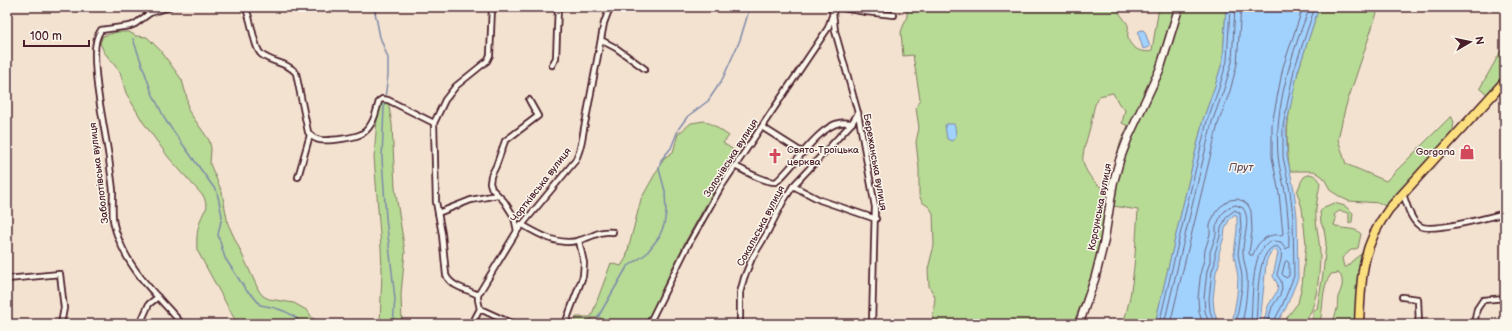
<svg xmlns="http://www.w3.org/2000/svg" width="1512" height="331" font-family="'Balsamiq Sans',sans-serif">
	<rect width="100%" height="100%" fill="#f3e2d0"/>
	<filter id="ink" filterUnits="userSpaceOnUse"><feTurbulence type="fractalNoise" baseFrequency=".025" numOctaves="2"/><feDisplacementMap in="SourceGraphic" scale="8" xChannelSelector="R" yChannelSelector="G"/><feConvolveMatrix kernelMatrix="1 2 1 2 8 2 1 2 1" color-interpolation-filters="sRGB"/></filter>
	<g filter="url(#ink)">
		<g fill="#b7da95" stroke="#807c60" fill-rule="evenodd">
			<path d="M907 7H1116C1118 12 1126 21 1128 25 1129 29 1127 34 1128 38 1130 48 1144 55 1152 50L1159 7H1226L1223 60 1215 86 1203 120 1155 324H1123C1135 288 1135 248 1138 210L1107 205 1096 263 1082 302 1073 324H932L935 297 929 286 928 269 934 245 933 213 929 207 922 202 919 195V169L916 142 919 128 916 108 920 99 913 55 903 56 901 32 907 16ZM1113 93 1119 104 1125 110 1122 123 1128 126 1120 143 1107 190C1096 187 1081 168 1083 156 1084 145 1089 134 1091 123 1093 113 1094 104 1099 96Z"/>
			<path d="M1319 7H1379L1345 109 1338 139 1346 164 1386 181 1451 116 1454 122 1452 135 1389 208 1380 203 1349 201 1344 199 1331 191 1323 177 1314 171H1290C1279 113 1302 61 1319 7Z"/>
			<path d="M117 32H129L136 36 147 37 161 51 182 80 187 98 188 110 209 140 211 148 210 164 222 192 228 224 259 291 263 296 269 299 294 303 308 311 312 318 323 324H240L234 318 197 250C196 233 198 221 207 207L204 197 169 158 143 122 126 93 120 72 104 52 100 43 103 36Z"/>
			<polygon points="1505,44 1505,78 1488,95 1480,88"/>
			<polygon points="382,100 388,101 392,124 395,188 405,252 401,294 402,324 380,324 382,271 381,248 374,157 377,119"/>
			<path d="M704 121 713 125 729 136 723 143 738 153C707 200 677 254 655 306 653 312 652 318 649 324H600L601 318H592L589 324H575L576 317H591L611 263 621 266 626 258 641 199 664 158 673 152 678 134 691 123Z"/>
			<path d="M1309 174C1315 175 1319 177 1320 184 1318 196 1315 208 1316 220 1317 231 1320 244 1320 254 1320 270 1317 309 1305 321 1300 326 1291 324 1284 324L1288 316 1298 303 1302 285 1306 244 1302 208 1297 192 1301 182 1304 177Z"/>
			<path d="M1334 203 1345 206 1353 213 1352 222 1349 224V214L1345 212 1339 211 1334 215 1336 219 1334 225C1343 231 1354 226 1361 234L1358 248 1351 250 1342 258 1344 267H1347L1352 261 1361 254 1354 324H1333C1333 319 1336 314 1337 309 1338 305 1337 300 1338 297 1341 289 1344 285 1341 276L1338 273 1331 274C1320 289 1325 308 1319 324H1307L1313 319V310L1317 309 1323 274 1326 243 1324 229 1321 223 1320 212 1324 207Z"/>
		</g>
		<g fill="#a1d1fd" stroke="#7e8aa9">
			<path d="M1226 7H1319L1298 71 1286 127 1287 156 1294 190 1297 217 1298 278 1286 308 1276 324H1263L1268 306 1276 293 1278 288 1277 283 1273 276 1278 253 1275 249C1270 252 1267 258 1266 264L1260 324H1232L1237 295 1238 277 1234 254 1237 230V217L1235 214 1229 220 1225 229 1224 237 1219 253V264L1216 272 1213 299 1214 310 1218 324H1155L1203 120 1215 86 1223 60Z"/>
			<polygon points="1143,30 1145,32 1150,47 1143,49 1138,33 1139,31"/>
			<polygon points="946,124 954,124 955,126 956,136 952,141 947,139 945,126"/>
		</g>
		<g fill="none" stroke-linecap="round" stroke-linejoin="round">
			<g stroke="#6d667f" stroke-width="1">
				<polygon points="1287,261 1289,263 1289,276 1286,278 1282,274 1285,262"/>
				<polyline points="1159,324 1207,121 1219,88 1227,61 1230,7"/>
				<polyline points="1164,324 1212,122 1224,89 1232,62 1235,7"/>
				<polyline points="1170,324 1218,124 1230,91 1237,64 1241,7"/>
				<path d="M1203 324 1199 312 1198 298 1201 270 1204 260 1205 250 1210 234V225L1215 213 1220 207 1230 200 1237 199 1243 201 1248 205 1251 211 1252 231 1249 253 1250 255H1253C1257 242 1267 233 1281 235L1283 234 1279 193 1272 157V124L1283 67 1303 7"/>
				<path d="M1209 324 1205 311 1204 298 1207 271 1210 262V252L1216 235V227L1221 215 1229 207 1236 205 1243 208C1252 221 1242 239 1243 253 1243 260 1246 268 1247 275 1248 290 1245 309 1242 324"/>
				<polyline points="1214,324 1210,311 1209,299 1212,271 1215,263 1215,253 1220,236 1221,228 1227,216 1235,210 1240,213 1241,230 1238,254 1242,276 1242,287 1236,324"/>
				<path d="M1251 324C1252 308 1252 267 1260 253 1263 247 1267 243 1273 241L1281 242 1286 249 1289 247C1289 229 1288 210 1285 192 1283 180 1279 168 1278 156 1274 109 1292 51 1310 7"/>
				<path d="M1256 324C1258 307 1255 250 1276 246 1287 251 1278 266 1277 275L1281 281 1282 289 1280 295 1272 307 1267 324"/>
				<polyline points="1273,324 1274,321 1282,306 1294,276 1293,217 1290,191 1283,157 1283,126 1294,70 1315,7"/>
			</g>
			<g stroke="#7e8aa9" stroke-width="1.5">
				<polyline points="374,7 380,37 388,58 388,75 384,106 382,159 386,218 395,299 393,324"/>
				<path d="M133 39 152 93 166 121 217 192 222 216 218 235 225 258 246 290 254 297 260 305C274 307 293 312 302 324"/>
				<polyline points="598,317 627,267 646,254 659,237 664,225 666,213 665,191 659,169 661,160 671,148 679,128 688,116 708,101 722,80 740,40 750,7"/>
			</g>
			<g stroke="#4a1f2b" stroke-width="8">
				<g id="street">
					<path d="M169 7 150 13 135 24 130 26 101 30C96 37 95 44 95 53 95 88 104 123 109 158 110 169 112 180 113 191 113 200 112 210 113 219 114 229 118 238 122 247 136 278 161 299 182 324"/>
					<path d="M245 7C252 19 253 46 261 54 271 63 288 62 296 73L308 132C311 137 315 139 320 140 329 141 357 138 363 133 373 126 376 113 379 101L382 99 388 100 434 123"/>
					<polyline points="831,7 833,13 835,31 858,113 875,207 872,324"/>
					<polyline points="837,7 866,12 894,15"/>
					<polyline points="601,40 616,48 645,69"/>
					<polyline points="552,65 556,58 558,7"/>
					<polyline points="762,127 803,153"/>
					<path d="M735 166C747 172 763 182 776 182 794 167 817 128 839 123 843 122 848 123 852 123"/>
					<polyline points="298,177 310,135"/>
					<polyline points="793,186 820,200 876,219"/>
					<path d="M1403 194C1407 204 1410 220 1420 226 1431 233 1490 217 1505 213"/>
					<polyline points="438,213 471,200 497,195"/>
					<path d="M521 224C538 234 560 247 580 240 592 237 600 230 613 232"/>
					<polyline points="517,231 514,217 511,212 504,201 492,189 490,183 491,176 496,166 505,141 538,116 529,100"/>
					<polyline points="7,279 60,274 64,308 61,324"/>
					<path d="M478 295C467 289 451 287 446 275L442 234 436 202 434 123 445 100 456 86 487 61 490 55 492 7"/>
					<polyline points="1402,297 1418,299 1419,324"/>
					<polyline points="140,324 149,304 158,297"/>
					<polyline points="472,324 480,309"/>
					<path d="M513 324 480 309 478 300V295L517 231 575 161C583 147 582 134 586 119 592 87 598 55 604 23L610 7"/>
					<polyline points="565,324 583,276 584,263 579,241"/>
					<polyline points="649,324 687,247 721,187 828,28 835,7"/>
					<polyline points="740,324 740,293 744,278 752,258 766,235 784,200 793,186 852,123 858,113"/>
					<polyline points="1474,324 1477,309 1483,300 1505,298"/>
				</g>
			</g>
			<g stroke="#4a1f2b" stroke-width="10">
				<polyline id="secondary" points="1079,324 1095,278 1104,242 1113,184 1120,159 1128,138 1160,69 1179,7"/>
			</g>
			<g stroke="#4a1f2b" stroke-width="11">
				<path id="highway" d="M1359 324C1361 278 1361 247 1389 209L1505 81"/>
			</g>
			<use href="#street" stroke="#fbf7ec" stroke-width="4.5"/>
			<use href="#secondary" stroke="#fbf7ec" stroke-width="7"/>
			<use href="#highway" stroke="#fce080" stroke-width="8"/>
		</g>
	</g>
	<defs>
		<g id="shop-bare" transform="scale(1.2)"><path d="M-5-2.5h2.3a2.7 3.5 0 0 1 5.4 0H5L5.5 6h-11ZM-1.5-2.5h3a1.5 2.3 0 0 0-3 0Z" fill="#d1495b" stroke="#fbf7ec" stroke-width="2.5" paint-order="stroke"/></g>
		<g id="church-bare" transform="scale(1.2)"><path d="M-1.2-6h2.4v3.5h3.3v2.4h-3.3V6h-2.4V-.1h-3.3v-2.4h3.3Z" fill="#d1495b" stroke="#fbf7ec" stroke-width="2.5" paint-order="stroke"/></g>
	</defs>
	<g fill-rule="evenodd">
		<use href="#shop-bare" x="1467" y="152"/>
		<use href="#church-bare" x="775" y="156"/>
	</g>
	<g text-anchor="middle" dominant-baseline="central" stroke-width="3" stroke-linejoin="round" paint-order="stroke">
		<g font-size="10" fill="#4a1f2b" stroke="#fbf7ec" text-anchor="start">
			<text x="787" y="150">Свято-Троїцька<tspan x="787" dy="12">церква</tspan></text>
			<text x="1455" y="152" text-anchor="end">Gorgona</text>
		</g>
		<g font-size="10" fill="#4a1f2b" stroke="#fbf7ec">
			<text transform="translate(731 158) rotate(-57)">Золочівська вулиця</text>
			<text transform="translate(875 162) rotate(80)">Бережанська вулиця</text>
			<text transform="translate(99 173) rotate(-97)">Заболотівська вулиця</text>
			<text transform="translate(541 185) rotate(-52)">Чортківська вулиця</text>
			<text transform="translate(1100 207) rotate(-79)">Корсунська вулиця</text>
			<text transform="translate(761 226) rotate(-62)">Сокальська вулиця</text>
		</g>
		<g font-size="11" font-style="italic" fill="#604c60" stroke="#fbf7ec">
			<text x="1241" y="167">Прут</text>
		</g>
	</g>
	<rect width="1512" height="331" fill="none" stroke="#fbf7ec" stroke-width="24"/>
	<rect x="12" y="12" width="1488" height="307" fill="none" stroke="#4a1f2b" stroke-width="1.5" filter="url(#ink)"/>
	<g transform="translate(1470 42) rotate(81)" stroke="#fbf7ec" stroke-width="3" paint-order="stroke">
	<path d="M0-3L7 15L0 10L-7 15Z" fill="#4a1f2b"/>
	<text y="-6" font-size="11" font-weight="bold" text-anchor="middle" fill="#4a1f2b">N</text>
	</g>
	<path d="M24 40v6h65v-6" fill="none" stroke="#4a1f2b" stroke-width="2"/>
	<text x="30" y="40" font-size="12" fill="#4a1f2b" stroke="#fbf7ec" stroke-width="3" paint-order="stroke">100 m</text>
</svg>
